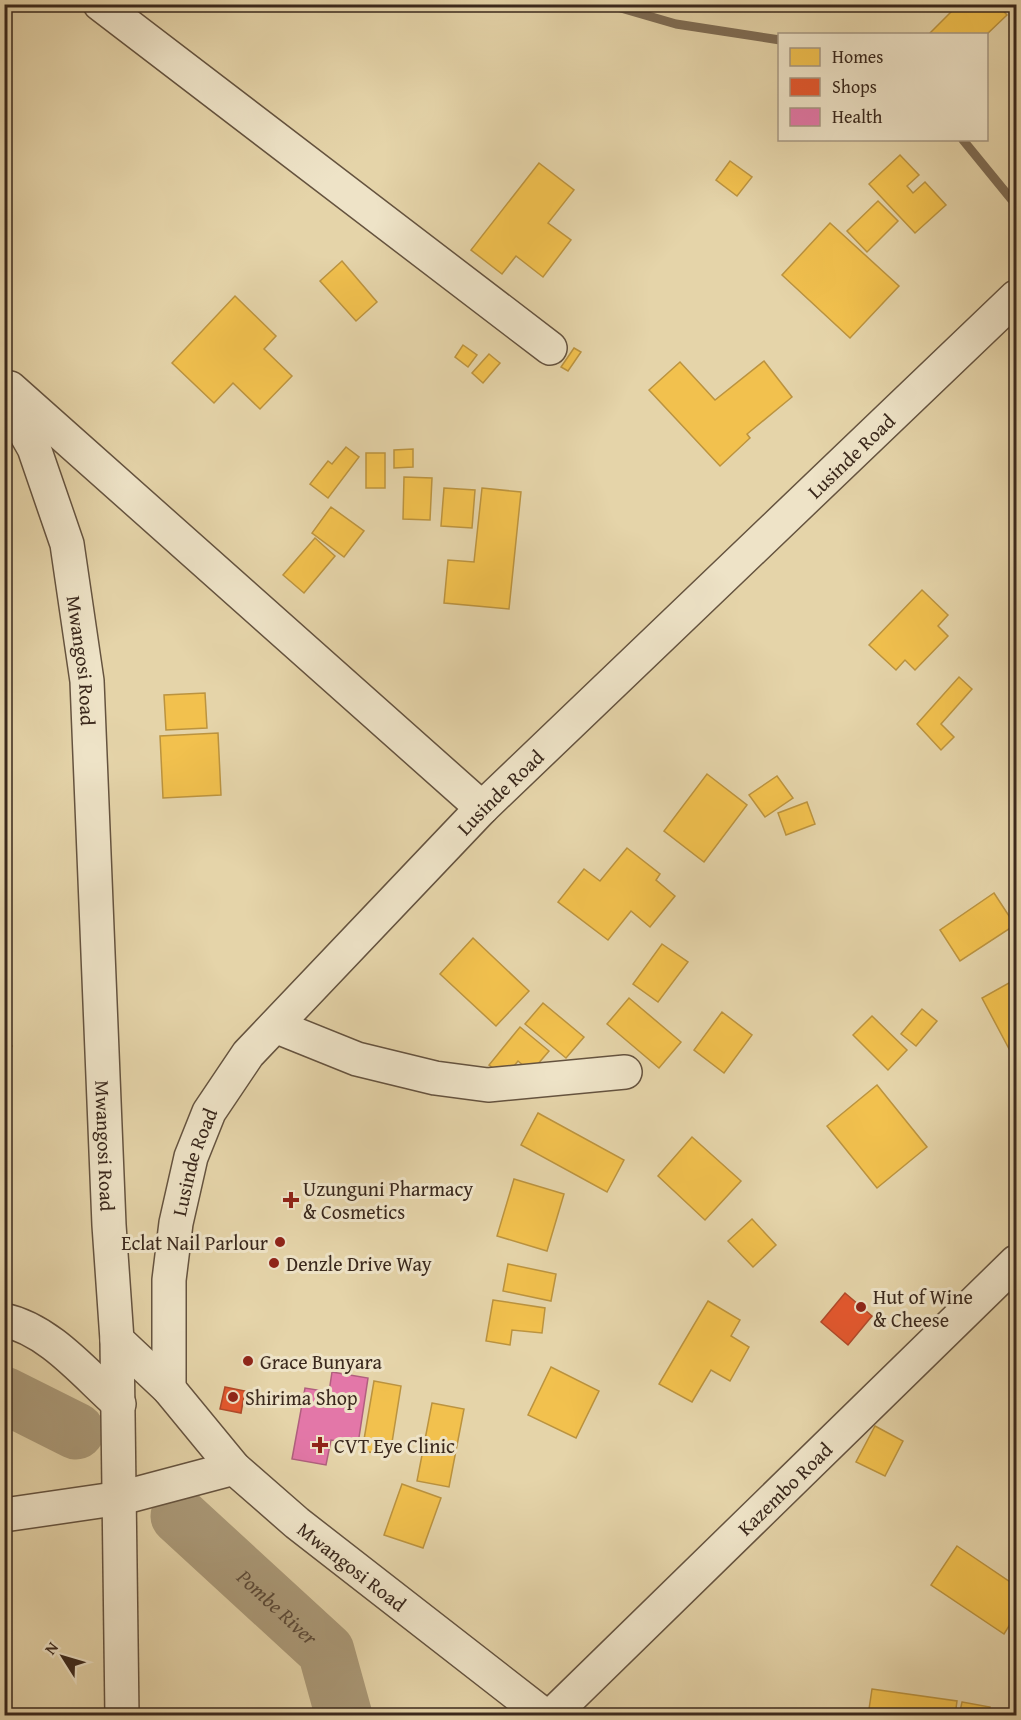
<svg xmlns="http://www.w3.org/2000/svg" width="1021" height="1720" font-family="'Gentium Book Plus',serif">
	<rect width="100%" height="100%" fill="#e5d4a9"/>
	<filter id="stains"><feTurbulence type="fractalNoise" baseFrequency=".00333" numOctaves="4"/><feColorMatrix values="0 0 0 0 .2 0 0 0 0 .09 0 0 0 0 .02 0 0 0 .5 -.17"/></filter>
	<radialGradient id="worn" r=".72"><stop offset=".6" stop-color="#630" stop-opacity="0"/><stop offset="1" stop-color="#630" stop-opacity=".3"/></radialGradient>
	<g fill="#f2c14e" stroke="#bb933f" stroke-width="1.5">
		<polygon points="959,4 997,4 1007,15 986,35 929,34"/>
		<polygon points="900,155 919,175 907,186 913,193 925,182 946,205 915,233 869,184"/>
		<polygon points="730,161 752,177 737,196 716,180"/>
		<polygon points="539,163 574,190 548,223 571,240 543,277 516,256 502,274 471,250"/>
		<polygon points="878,201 898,221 867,252 847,231"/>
		<polygon points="830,223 899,286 850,338 782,275"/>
		<polygon points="342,261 377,302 356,321 320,281"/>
		<polygon points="235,296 276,336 264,349 292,376 260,409 233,383 214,403 172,363"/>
		<polygon points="463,345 477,355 468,367 455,357"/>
		<polygon points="574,348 581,352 568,371 561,367"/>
		<polygon points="489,354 500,363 483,383 472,373"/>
		<polygon points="764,361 792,397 747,434 750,438 720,466 649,390 680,362 715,400"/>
		<polygon points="346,447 359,457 328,498 310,484 328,461 332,464"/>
		<polygon points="413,449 413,467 394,468 394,450"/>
		<rect x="366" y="453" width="19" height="35"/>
		<polygon points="404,477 432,478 430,520 403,519"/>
		<polygon points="444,488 475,490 472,528 441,526"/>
		<polygon points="482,488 521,492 509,609 444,603 448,560 474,562"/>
		<polygon points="331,507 364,531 344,557 312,533"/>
		<polygon points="315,538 335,556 304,593 283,575"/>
		<polygon points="922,590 948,615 938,626 948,636 915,670 905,660 896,670 869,645"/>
		<polygon points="959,677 972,689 941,724 954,737 941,750 917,724"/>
		<polygon points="205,693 207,728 166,730 164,695"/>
		<polygon points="218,733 221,795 163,798 160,736"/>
		<polygon points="707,774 747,805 704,862 664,831"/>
		<polygon points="777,776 793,798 765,817 749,795"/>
		<polygon points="807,802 815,824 786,835 778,813"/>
		<polygon points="627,848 660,874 656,880 675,896 650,927 631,911 608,940 558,902 584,869 600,881"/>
		<polygon points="994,893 1015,925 960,961 940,930"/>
		<polygon points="473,938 529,991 496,1026 440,974"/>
		<polygon points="662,944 688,962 658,1002 633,984"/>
		<polygon points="1016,979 1016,1062 982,998"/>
		<polygon points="629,998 681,1042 659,1068 607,1024"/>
		<polygon points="543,1003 584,1037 566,1058 525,1024"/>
		<polygon points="922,1009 937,1021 916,1046 901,1034"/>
		<polygon points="722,1012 752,1035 724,1073 694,1050"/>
		<polygon points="872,1016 907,1050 888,1070 853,1035"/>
		<polygon points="520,1027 549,1051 531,1072 518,1061 505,1077 489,1065"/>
		<polygon points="4,1042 12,1046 4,1060"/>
		<polygon points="877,1085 927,1147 877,1188 827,1126"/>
		<polygon points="538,1113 624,1160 607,1192 521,1145"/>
		<polygon points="692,1137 741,1181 705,1220 658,1176"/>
		<polygon points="514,1179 564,1194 547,1251 497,1236"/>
		<polygon points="752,1219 776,1245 753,1267 728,1241"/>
		<polygon points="508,1264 556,1274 551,1301 503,1291"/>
		<polygon points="493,1300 545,1308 542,1333 512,1330 510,1345 486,1341"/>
		<polygon points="708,1301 740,1320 731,1336 749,1347 730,1381 711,1370 692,1402 659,1384"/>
		<polygon points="551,1367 599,1391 576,1438 528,1415"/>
		<polygon points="374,1381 401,1386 390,1455 362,1451"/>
		<polygon points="432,1403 464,1409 449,1487 417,1481"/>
		<polygon points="875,1426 903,1441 885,1476 856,1462"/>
		<polygon points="402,1484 441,1498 423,1548 384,1535"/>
		<polygon points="1015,1540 1016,1541 1016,1565 1010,1564"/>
		<polygon points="957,1546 1016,1586 1016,1615 1004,1634 931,1585"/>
		<polygon points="872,1689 957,1701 955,1716 868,1716"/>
		<polygon points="962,1702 990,1707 988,1716 959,1716"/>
	</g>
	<g fill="#e4572e" stroke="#b14929" stroke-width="1.5">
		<polygon points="845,1293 872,1316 848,1345 821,1322"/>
		<polygon points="225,1387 245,1391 241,1413 220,1409"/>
	</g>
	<polygon fill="#e377a8" stroke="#b05f7e" stroke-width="1.5" points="332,1372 368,1378 358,1444 331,1440 326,1465 292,1459 305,1388 329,1392"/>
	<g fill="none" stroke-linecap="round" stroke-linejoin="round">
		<g stroke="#7e6c54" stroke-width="9">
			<polyline points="607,4 676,24 780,40"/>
			<polyline points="963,140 1016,205"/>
		</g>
		<g stroke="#ab9a79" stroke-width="57">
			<polyline points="4,1395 76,1431"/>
			<path id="s1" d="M179 1516 326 1651 344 1716"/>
		</g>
		<g stroke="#65533f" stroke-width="36">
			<g id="minor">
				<polyline points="100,4 550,348"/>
				<polyline points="10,388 482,808"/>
				<path id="s2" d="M4 395 34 448 67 544 87 681 109 1225 117 1340 169 1389 234 1468 297 1523 545 1716"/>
				<polyline points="275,1026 357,1059 435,1078 488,1085 625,1072"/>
				<path d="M4 1320C50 1330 85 1374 119 1404"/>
				<polyline points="117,1340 122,1716"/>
				<path id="s3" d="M169 1389V1280L176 1223 191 1157 209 1112 248 1054 482 808 1016 297"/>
				<polyline points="4,1515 121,1498 234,1468"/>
				<path id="s4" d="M551 1716 1016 1262"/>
			</g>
		</g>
		<use href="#minor" stroke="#eee3c7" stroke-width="33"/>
	</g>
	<g fill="#8f2418" stroke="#eee3c7" stroke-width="2">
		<path d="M288 1191h6v6h6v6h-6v6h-6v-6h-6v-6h6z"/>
		<circle cx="280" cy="1242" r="6"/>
		<circle cx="274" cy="1263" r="6"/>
		<circle cx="861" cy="1307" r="6"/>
		<circle cx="248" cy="1361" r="6"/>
		<circle cx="233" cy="1397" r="6"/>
		<path d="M317 1436h6v6h6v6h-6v6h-6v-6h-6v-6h6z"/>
	</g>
	<g text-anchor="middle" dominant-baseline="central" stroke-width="6" stroke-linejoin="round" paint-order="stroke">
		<g font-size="20" fill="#3a281c" stroke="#eee3c7">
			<text stroke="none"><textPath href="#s3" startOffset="1202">Lusinde Road</textPath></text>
			<text stroke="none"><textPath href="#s2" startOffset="280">Mwangosi Road</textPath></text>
			<text stroke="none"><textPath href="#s3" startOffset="716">Lusinde Road</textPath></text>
			<text stroke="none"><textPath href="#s2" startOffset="766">Mwangosi Road</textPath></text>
			<text stroke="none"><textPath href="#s3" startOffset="230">Lusinde Road</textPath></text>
			<text stroke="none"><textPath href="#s4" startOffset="326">Kazembo Road</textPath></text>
			<text stroke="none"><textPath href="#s2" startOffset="1288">Mwangosi Road</textPath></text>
		</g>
		<g font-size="20" fill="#3a281c" stroke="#eee3c7" text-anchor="start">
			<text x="303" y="1188">Uzunguni Pharmacy<tspan x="303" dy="23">&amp; Cosmetics</tspan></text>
			<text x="268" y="1242" text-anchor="end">Eclat Nail Parlour</text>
			<text x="286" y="1263">Denzle Drive Way</text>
			<text x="873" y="1296">Hut of Wine<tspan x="873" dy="23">&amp; Cheese</tspan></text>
			<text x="260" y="1361">Grace Bunyara</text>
			<text x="245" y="1397">Shirima Shop</text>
			<text x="334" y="1445">CVT Eye Clinic</text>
		</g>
		<g font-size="21" font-style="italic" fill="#5c4a38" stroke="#eee3c7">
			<text stroke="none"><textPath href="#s1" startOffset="134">Pombe River</textPath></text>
		</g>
	</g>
	<rect width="1021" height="1720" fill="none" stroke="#e5d4a9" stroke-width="24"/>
	<rect x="6" y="6" width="1009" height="1708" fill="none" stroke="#3a281c" stroke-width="3"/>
	<rect x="12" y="12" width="997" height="1696" fill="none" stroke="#3a281c" stroke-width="1.5"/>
	<rect x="778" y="33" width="210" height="108" fill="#eee3c7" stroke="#a69883" stroke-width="1.5"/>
	<rect x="790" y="48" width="30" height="18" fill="#f2c14e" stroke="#a69883" stroke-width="1.5"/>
	<text x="832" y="63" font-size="18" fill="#3a281c">Homes</text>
	<rect x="790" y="78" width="30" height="18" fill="#e4572e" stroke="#a69883" stroke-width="1.5"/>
	<text x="832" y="93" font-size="18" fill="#3a281c">Shops</text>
	<rect x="790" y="108" width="30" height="18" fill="#e377a8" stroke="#a69883" stroke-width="1.5"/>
	<text x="832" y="123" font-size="18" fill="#3a281c">Health</text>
	<g transform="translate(63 1657) rotate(307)" stroke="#eee3c7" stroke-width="4.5" paint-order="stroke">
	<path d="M0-4.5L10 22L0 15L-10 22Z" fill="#3a281c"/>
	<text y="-9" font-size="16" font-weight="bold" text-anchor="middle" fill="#3a281c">N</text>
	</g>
	<rect width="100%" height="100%" filter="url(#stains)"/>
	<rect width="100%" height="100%" fill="url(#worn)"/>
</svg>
